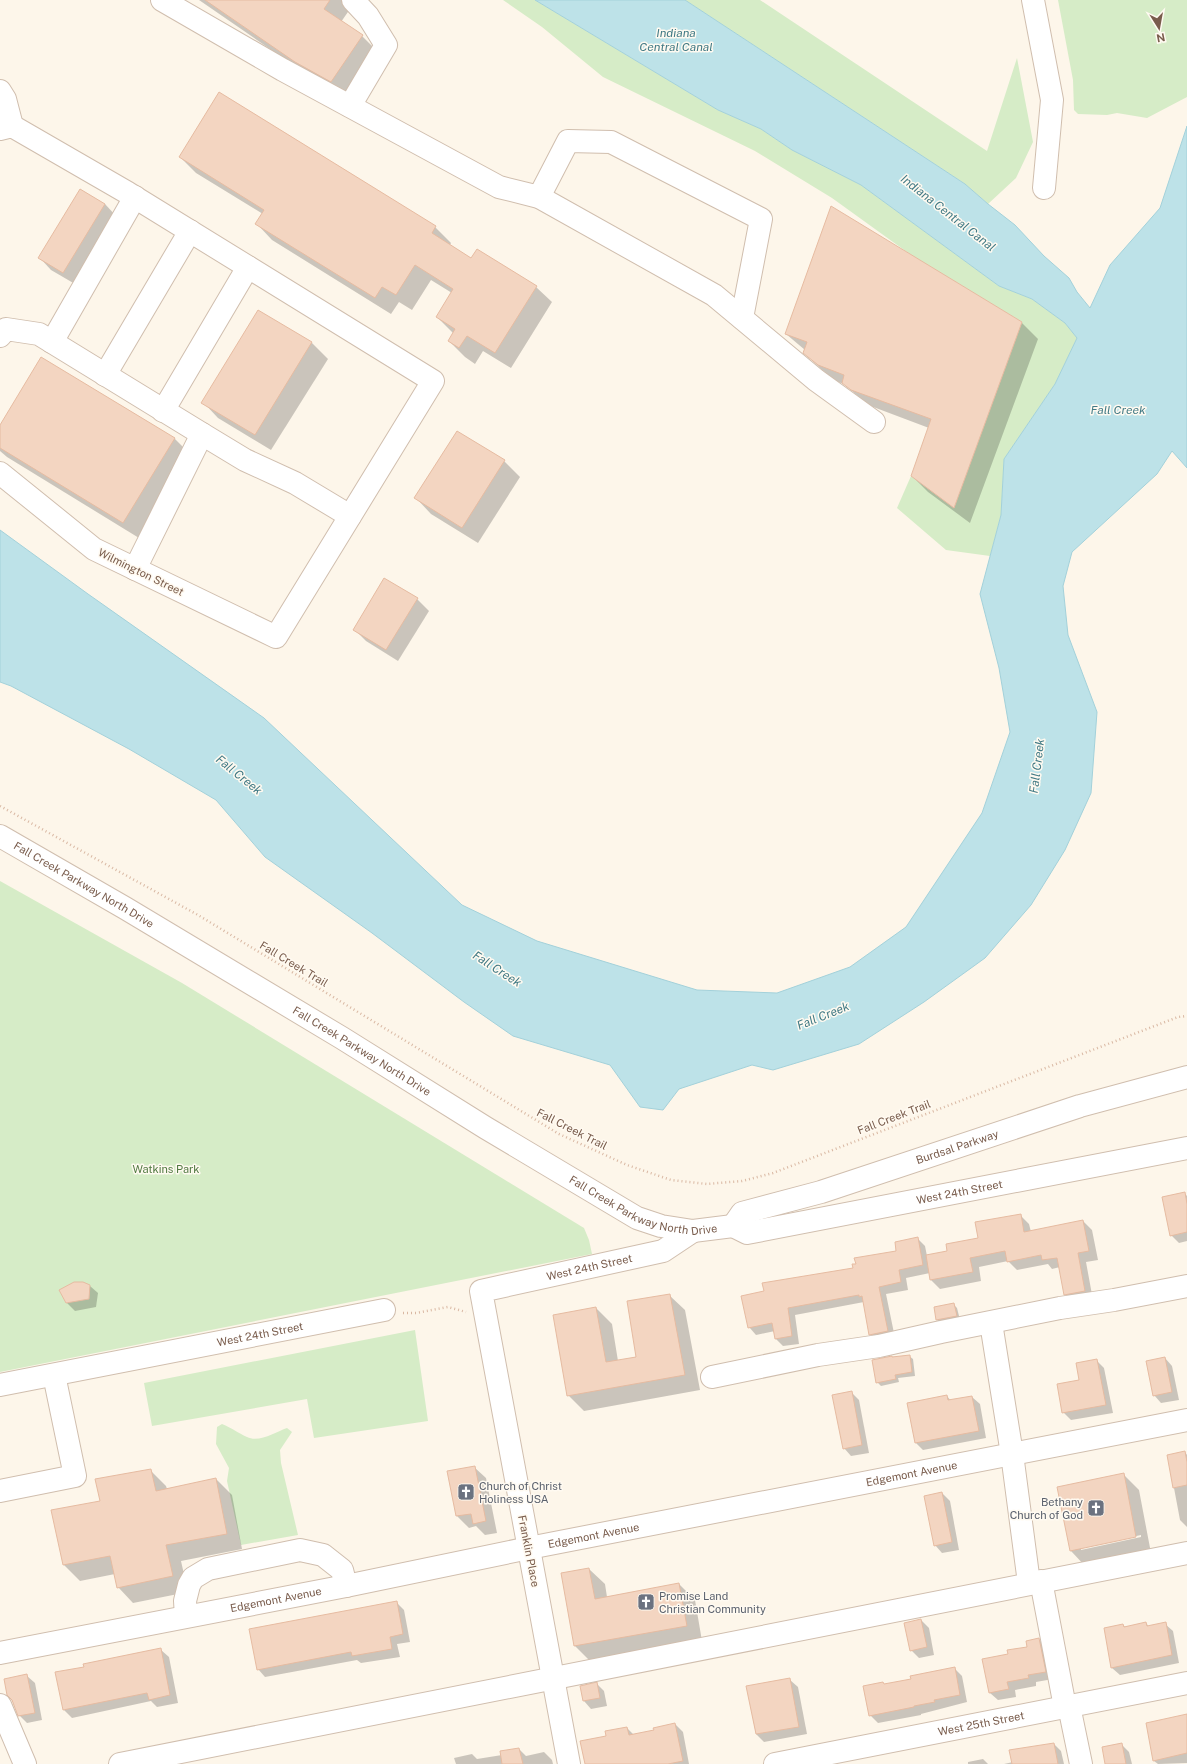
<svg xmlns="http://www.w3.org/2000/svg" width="1187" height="1764" font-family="'Public Sans',sans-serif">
	<rect width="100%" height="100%" fill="#fdf6ea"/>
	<g fill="#d6ecc7">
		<polygon points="503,0 535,0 718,110 761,129 792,150 861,185 999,286 1032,299 1065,323 1077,338 1055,384 1004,459 1001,515 990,556 946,550 897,508 911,476 954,508 1022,322 918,260 832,198 755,151 603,77 542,27"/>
		<polygon points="685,0 760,0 987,151 1017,58 1033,142 1016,178 988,204 965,184"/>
		<polygon points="1058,0 1187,0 1187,97 1147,118 1117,113 1107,115 1078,114 1074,110 1073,80"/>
		<polygon points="0,881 182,983 584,1228 589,1240 592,1254 0,1372"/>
		<polygon points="415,1330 428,1421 314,1438 307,1399 152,1426 144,1383"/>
		<path d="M222 1424C232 1428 238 1433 247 1437 259 1443 276 1432 287 1428L292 1432 280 1450 281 1463 298 1535 241 1545 227 1481 229 1468 216 1444 217 1427Z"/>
	</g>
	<polygon fill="#bde2e8" stroke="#a3d1da" points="535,0 685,0 965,184 988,204 1015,225 1044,256 1069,278 1077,292 1090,308 1110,265 1160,208 1187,126 1187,468 1172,451 1157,474 1072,552 1063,586 1068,635 1097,712 1091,793 1065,850 1031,905 985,958 924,1002 859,1044 773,1070 752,1065 679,1089 663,1110 640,1107 610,1065 513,1036 464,1002 372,933 265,857 216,800 129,749 11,686 0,682 0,530 88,594 264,718 462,905 537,941 697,990 777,993 850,967 906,927 982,813 1010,732 999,668 980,594 1001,515 1004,459 1055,384 1077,338 1065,323 1032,299 999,286 861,185 792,150 761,129 718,110"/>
	<g fill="#0003" fill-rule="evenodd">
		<polygon points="199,0 341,0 350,9 341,22 362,36 378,52 347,97 312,78"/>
		<polygon points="180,157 435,227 451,243 450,245 471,259 536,287 552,302 511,368 483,351 475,364 465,357 449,341 454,334 437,317 452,293 431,280 412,310 399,302 391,314 272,240 257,224 263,214 196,173"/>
		<polygon points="105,204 116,216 75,284 51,270 40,258"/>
		<polygon points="831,208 1022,323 1038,339 970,523 928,492 912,476 929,428 868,405 844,384 835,381 820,368 804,352 805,350 786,334"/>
		<polygon points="258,311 312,343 328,359 271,450 218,418 203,402"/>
		<polygon points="0,427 174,438 190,454 139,538 7,457 0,451"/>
		<polygon points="504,461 520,477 478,543 431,514 416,498"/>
		<polygon points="417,599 429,611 398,661 366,641 354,629"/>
		<polygon points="1184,1193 1187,1196 1187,1241 1179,1243 1171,1235"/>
		<polygon points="1020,1215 1029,1224 1031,1232 1083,1221 1092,1230 1098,1260 1086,1262 1093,1300 1074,1303 1065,1294 1060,1267 1052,1269 1048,1264 1017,1270 1008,1261 979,1267 981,1281 940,1289 931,1280 930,1273 906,1278 908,1290 886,1294 895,1338 878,1342 870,1334 864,1302 795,1315 799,1344 783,1346 776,1339 775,1331 756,1335 749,1327 854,1268 898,1251 917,1238 925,1246 927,1256 949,1252 979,1239"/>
		<polygon points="90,1286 98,1293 96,1307 75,1311 67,1303"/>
		<polygon points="669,1295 685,1310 700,1390 584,1411 568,1395 596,1308 612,1324 618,1361 638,1357"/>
		<polygon points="953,1304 957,1308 960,1320 941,1323 937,1320"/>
		<polygon points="909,1356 913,1359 915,1376 898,1378 899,1382 881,1386 877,1382"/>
		<polygon points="1165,1358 1172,1366 1179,1400 1161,1403 1154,1395"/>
		<polygon points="1096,1360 1104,1368 1113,1413 1071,1420 1063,1412 1080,1381"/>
		<polygon points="851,1392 859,1400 869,1453 851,1456 844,1448"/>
		<polygon points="947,1396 951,1401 972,1397 980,1404 986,1438 923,1450 916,1443"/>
		<polygon points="1185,1452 1187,1455 1187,1527 1180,1520 1168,1456"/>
		<polygon points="474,1467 486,1478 497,1533 485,1535 476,1526 469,1528 457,1516 448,1472"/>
		<polygon points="150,1470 166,1486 167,1489 216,1479 232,1495 242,1549 181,1561 188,1592 133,1603 118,1587 115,1574 80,1581 64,1565 52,1511 101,1502"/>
		<path d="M1123 1474 1139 1490 1151 1553 1086 1567 1071 1551 1058 1488ZM1141 1535V1537L1081 1550V1548Z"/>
		<polygon points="942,1493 950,1501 959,1550 942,1553 935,1545"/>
		<polygon points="589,1569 605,1584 607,1597 679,1584 695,1600 702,1641 591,1662 575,1646 562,1574"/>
		<polygon points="396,1602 404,1610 410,1642 397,1644 400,1657 361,1663 357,1660 265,1677 258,1669"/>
		<polygon points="921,1620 929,1628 934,1655 919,1658 911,1650"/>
		<polygon points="1146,1623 1149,1627 1165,1624 1173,1631 1179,1663 1120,1675 1112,1668 1105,1628 1123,1625 1125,1627"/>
		<polygon points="1039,1640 1047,1647 1053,1679 1036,1682 1036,1686 1015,1690 1016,1697 998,1700 990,1693 1009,1655 1028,1647"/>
		<polygon points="161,1650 169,1657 178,1703 157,1707 151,1701 72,1718 64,1710"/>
		<polygon points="954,1668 962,1676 967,1702 921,1714 921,1715 878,1723 870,1715 885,1685 912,1680"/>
		<polygon points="27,1676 35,1683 42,1720 27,1723 19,1715 12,1700"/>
		<polygon points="790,1680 798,1687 807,1734 764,1742 756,1734 747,1687"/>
		<polygon points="597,1684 604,1691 607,1706 591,1709 584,1701 581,1687"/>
		<polygon points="1187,1714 1187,1763 1158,1764 1154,1761"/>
		<polygon points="675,1724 683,1732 689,1764 586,1764 607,1737 627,1728 634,1735 655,1731"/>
		<polygon points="1054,1744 1061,1751 1064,1764 1004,1764 1013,1762"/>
		<polygon points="1121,1744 1129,1752 1132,1764 1106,1764"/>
		<polygon points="519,1749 526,1756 544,1752 552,1760 553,1764 456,1764 454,1758 472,1754 477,1759 502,1755"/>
		<polygon points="983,1759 988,1764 968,1764 968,1762"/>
	</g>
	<g fill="#f3d5c1" stroke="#e6bba1">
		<polygon points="205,0 330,0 324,9 363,35 331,82 295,62"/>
		<polygon points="219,92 436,226 432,233 471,258 477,249 537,286 495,353 467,336 459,348 448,341 455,329 436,317 453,289 415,265 396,295 382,287 375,298 255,224 264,210 179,157"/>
		<polygon points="80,189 105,204 63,273 38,258"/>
		<polygon points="831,206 1022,322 954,508 911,476 931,419 851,390 842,383 844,375 818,365 803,353 807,342 785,334"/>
		<polygon points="258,310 312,342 255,435 201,403"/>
		<polygon points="41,357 175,438 123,523 0,448 0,425"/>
		<polygon points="457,431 505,460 462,528 414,498"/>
		<polygon points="384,578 418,598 386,650 353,630"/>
		<polygon points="1185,1192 1187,1204 1187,1232 1170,1236 1162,1197"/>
		<polygon points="1021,1214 1024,1232 1083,1220 1089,1251 1078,1253 1085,1291 1064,1295 1057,1258 1042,1260 1041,1255 1007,1262 1005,1251 970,1258 973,1272 930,1280 926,1255 947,1251 946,1244 978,1238 975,1222"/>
		<polygon points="918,1237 923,1265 899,1270 901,1282 879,1287 888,1331 869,1335 862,1296 859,1297 859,1295 788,1308 792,1336 775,1339 772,1323 748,1328 741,1296 764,1291 762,1283 853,1268 852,1264 856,1264 854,1258 896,1251 895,1242"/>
		<polygon points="74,1282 83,1282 90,1285 89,1299 66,1303 59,1290"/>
		<polygon points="670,1294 685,1375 567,1396 553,1315 596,1307 606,1362 636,1357 627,1301"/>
		<polygon points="954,1303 957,1316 936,1320 934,1307"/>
		<polygon points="910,1355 912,1372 895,1375 896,1379 876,1383 872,1360 892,1356 892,1357"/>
		<polygon points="1165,1357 1172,1392 1153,1396 1146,1361"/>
		<polygon points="1097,1359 1106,1405 1062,1413 1057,1384 1079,1380 1076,1363"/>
		<polygon points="852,1391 862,1445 843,1449 832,1395"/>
		<polygon points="947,1395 948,1400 972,1396 979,1431 915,1443 907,1403"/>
		<polygon points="1185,1451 1187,1462 1187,1485 1173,1488 1167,1455"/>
		<polygon points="475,1466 486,1521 473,1524 471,1514 456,1516 447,1471"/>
		<polygon points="151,1469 156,1491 216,1478 227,1534 166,1545 173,1576 117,1588 110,1556 63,1565 51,1510 100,1501 95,1479"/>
		<polygon points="1124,1473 1136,1537 1070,1551 1057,1487"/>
		<polygon points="942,1492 952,1542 934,1546 924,1496"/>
		<polygon points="589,1568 595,1599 679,1583 687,1626 574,1646 561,1573"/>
		<polygon points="397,1601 403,1634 390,1637 392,1649 352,1656 351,1652 257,1670 249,1629"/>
		<polygon points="921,1619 927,1647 910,1651 904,1623"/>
		<polygon points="1146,1622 1147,1626 1166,1622 1172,1655 1111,1668 1104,1628 1123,1624 1124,1627"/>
		<polygon points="1039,1638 1046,1672 1028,1675 1029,1678 1007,1682 1009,1689 989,1693 982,1659 1008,1654 1007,1650 1027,1647 1026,1641"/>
		<polygon points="161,1648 170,1695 149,1700 147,1693 63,1710 55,1672 84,1667 83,1664"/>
		<polygon points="955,1667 960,1695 934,1700 935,1702 914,1706 914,1707 869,1716 863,1686 883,1682 884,1684 911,1679 910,1676"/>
		<polygon points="27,1674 35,1713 18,1716 12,1700 7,1695 4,1679"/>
		<polygon points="790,1678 799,1727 756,1734 746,1686"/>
		<polygon points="597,1682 600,1698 583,1701 580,1686"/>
		<polygon points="1187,1714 1187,1753 1153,1761 1146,1723"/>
		<polygon points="675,1723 683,1761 668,1764 585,1764 580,1741 606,1736 605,1731 627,1727 629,1735 654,1730 653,1728"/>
		<polygon points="1054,1743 1058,1764 1012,1764 1009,1750"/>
		<polygon points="1122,1743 1126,1764 1105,1764 1102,1747"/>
		<polygon points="519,1748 523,1764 502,1764 500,1751"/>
	</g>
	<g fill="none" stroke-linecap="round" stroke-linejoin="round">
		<g stroke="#d0beae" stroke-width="24">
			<g id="minor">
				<polyline points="162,0 283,70 499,187 539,197 714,295 816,380 874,422"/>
				<polyline points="1033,0 1052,100 1044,188"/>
				<polyline points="0,91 5,99 12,126 0,111"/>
				<polyline points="350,106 386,45 368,16 353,0"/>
				<polyline points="0,129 12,126 128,193 433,381 276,637 94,549 0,473"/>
				<polyline points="539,197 568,141 611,142 761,219 742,318"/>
				<polyline points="0,336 6,329 39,334 202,434"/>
				<polyline points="52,342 135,197"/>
				<polyline points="105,375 190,231"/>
				<polyline points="163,411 248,267"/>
				<polyline points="135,569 202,434 245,460 295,483 350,516"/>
				<path id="s1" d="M0 836 125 908 342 1038 486 1128 637 1218 661 1226 693 1231 733 1226"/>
				<path id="s2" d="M733 1226 742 1213 821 1192 1080 1106 1187 1077"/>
				<path id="s3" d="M733 1226 747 1233 1187 1148"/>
				<polyline points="991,1323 1012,1454 1029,1583"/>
				<polyline points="712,1377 818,1355 879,1346 941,1332 1060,1308 1114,1300 1187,1286"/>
				<path id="s4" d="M0 1385 384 1310"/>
				<polyline points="0,1491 75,1476 54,1375"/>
				<polyline points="1041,1581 1065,1707"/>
				<polyline points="186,1616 185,1601 189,1585 193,1578 208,1569 300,1550 323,1555 342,1570 346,1586"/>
				<path id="s5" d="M0 1653 346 1586 529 1548 1187 1420"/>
				<polyline points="0,1705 25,1764"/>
				<polyline points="1069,1706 1081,1764"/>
				<polyline points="120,1764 1187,1553"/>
				<path id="s6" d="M569 1764 481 1291 663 1251 693 1231"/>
				<path id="s7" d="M775 1764 1187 1683"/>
			</g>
		</g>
		<g stroke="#d9b8a3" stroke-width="2.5" stroke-dasharray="1 3" stroke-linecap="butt">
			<polyline points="0,806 198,915 559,1134 627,1165 671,1180 707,1184 742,1181 773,1173 1178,1017 1187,1016"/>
			<polyline points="403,1313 416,1313 448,1307 466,1312"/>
		</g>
		<use href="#minor" stroke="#fff" stroke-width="22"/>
	</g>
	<defs>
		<g id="church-square" transform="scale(0.9)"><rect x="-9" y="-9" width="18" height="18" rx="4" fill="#6b7280" stroke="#fffaf1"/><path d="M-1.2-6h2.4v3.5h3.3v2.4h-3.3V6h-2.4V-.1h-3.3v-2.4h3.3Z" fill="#fff"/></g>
	</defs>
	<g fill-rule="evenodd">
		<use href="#church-square" x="466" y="1492"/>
		<use href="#church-square" x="1096" y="1508"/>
		<use href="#church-square" x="646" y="1602"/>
	</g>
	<g text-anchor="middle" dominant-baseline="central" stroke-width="3" stroke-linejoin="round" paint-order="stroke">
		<g font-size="11" fill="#795c4c" stroke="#fffaf1">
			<text transform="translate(141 572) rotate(26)">Wilmington Street</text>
			<text stroke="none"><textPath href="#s1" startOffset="97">Fall Creek Parkway North Drive</textPath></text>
			<text transform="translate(294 964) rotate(31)">Fall Creek Trail</text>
			<text stroke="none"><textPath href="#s1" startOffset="421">Fall Creek Parkway North Drive</textPath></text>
			<text transform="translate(894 1117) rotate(-21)">Fall Creek Trail</text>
			<text transform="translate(572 1129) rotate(27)">Fall Creek Trail</text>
			<text stroke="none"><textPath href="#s2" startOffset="241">Burdsal Parkway</textPath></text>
			<text stroke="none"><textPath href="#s3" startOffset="232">West 24th Street</textPath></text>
			<text stroke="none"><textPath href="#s1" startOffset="745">Fall Creek Parkway North Drive</textPath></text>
			<text stroke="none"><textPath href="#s6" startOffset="592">West 24th Street</textPath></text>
			<text stroke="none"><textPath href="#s4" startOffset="265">West 24th Street</textPath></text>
			<text stroke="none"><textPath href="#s5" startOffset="929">Edgemont Avenue</textPath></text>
			<text stroke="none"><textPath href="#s5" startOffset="605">Edgemont Avenue</textPath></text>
			<text transform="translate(529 1551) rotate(79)">Franklin Place</text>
			<text stroke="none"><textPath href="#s5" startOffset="281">Edgemont Avenue</textPath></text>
			<text stroke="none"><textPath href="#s7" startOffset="210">West 25th Street</textPath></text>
		</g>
		<g font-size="11" fill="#517941" stroke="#fffaf1">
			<text x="166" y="1169">Watkins Park</text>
		</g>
		<g font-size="11" fill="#5b616d" stroke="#fffaf1" text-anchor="start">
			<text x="479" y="1486">Church of Christ<tspan x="479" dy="13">Holiness USA</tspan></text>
			<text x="1083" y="1502" text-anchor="end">Bethany<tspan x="1083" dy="13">Church of God</tspan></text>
			<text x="659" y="1596">Promise Land<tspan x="659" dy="13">Christian Community</tspan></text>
		</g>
		<g font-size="12" font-style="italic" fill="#427a85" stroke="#fffaf1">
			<text x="676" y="33">Indiana<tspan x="676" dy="14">Central Canal</tspan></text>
			<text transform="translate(948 213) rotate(38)">Indiana Central Canal</text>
			<text x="1118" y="410">Fall Creek</text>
			<text transform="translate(1037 766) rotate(-83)">Fall Creek</text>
			<text transform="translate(239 775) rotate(39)">Fall Creek</text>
			<text transform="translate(497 969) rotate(33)">Fall Creek</text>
			<text transform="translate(823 1016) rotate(-22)">Fall Creek</text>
		</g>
	</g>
	<g transform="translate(1159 28) rotate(169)" stroke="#fffaf1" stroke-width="3" paint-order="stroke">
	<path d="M0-3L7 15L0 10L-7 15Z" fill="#795c4c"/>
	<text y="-6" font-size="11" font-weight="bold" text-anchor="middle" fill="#795c4c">N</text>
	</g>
</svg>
